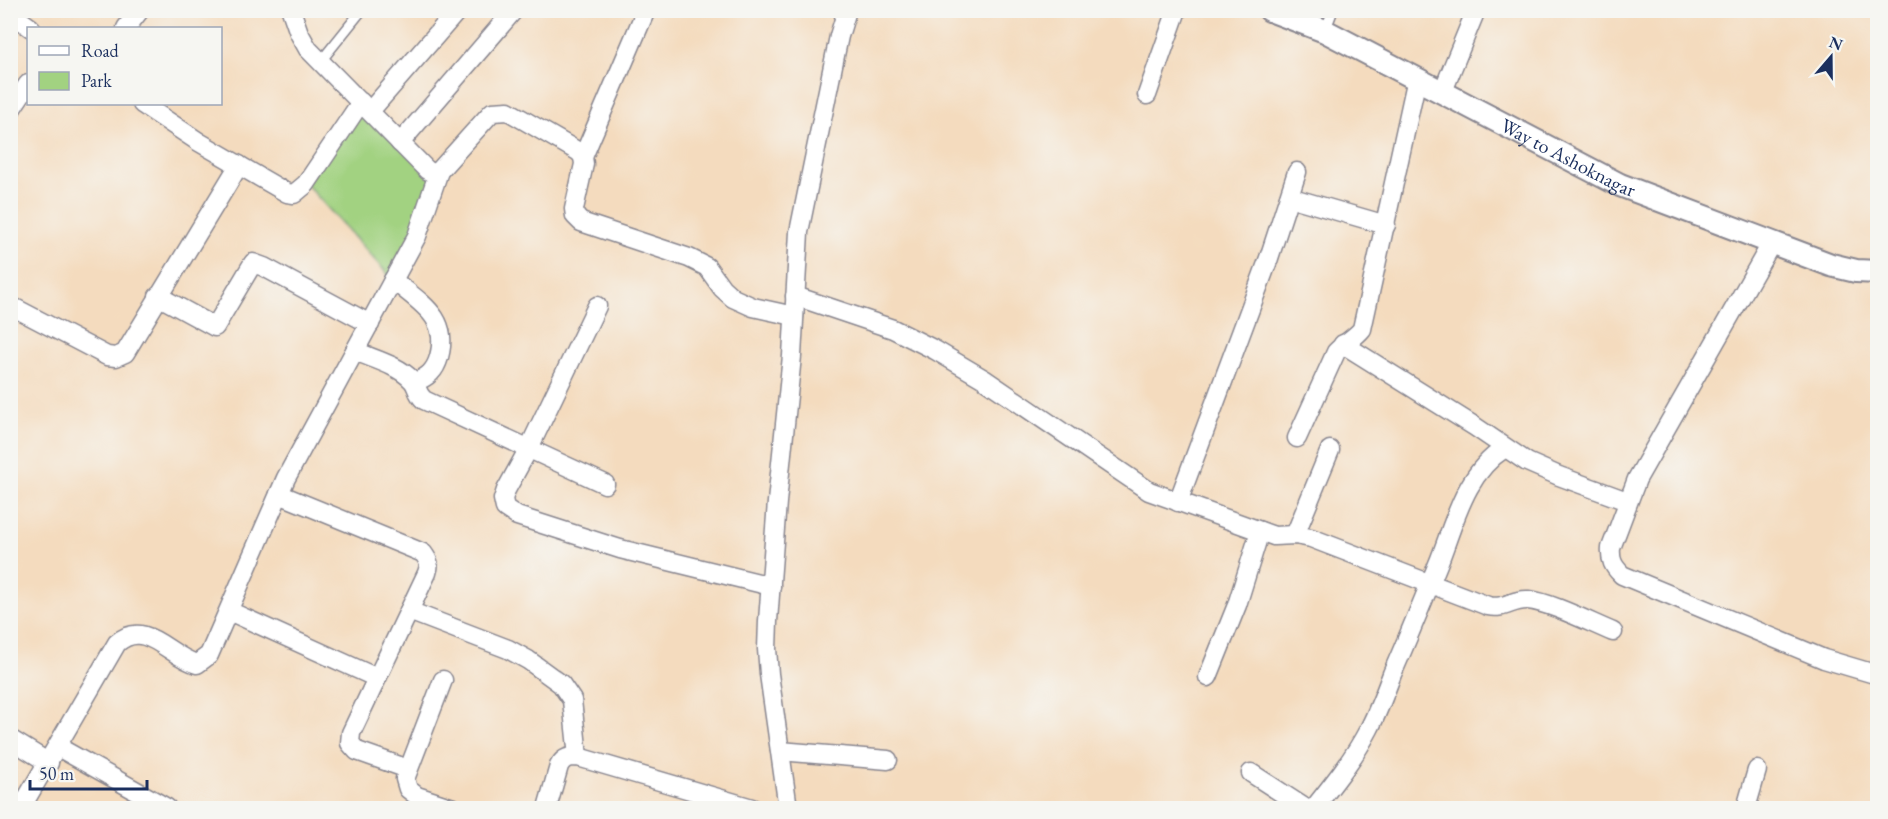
<svg xmlns="http://www.w3.org/2000/svg" width="1888" height="819" font-family="'EB Garamond',serif">
	<rect width="100%" height="100%" fill="#f6f6f2"/>
	<filter id="ink" filterUnits="userSpaceOnUse"><feTurbulence type="fractalNoise" baseFrequency=".0167" numOctaves="2"/><feDisplacementMap in="SourceGraphic" scale="12" xChannelSelector="R" yChannelSelector="G"/><feConvolveMatrix kernelMatrix="1 2 1 2 8 2 1 2 1" color-interpolation-filters="sRGB"/></filter>
	<filter id="wash" filterUnits="userSpaceOnUse"><feTurbulence type="fractalNoise" baseFrequency=".008" numOctaves="4" result="noise"/><feDisplacementMap in="SourceGraphic" scale="24" xChannelSelector="R" yChannelSelector="G"/><feGaussianBlur stdDeviation="1.35" result="paint"/><feColorMatrix in="noise" values="0 0 0 0 0 0 0 0 0 0 0 0 0 0 0 0 0 1.4 0 .05"/><feComposite in="paint" operator="in"/></filter>
	<g filter="url(#wash)">
		<rect width="100%" height="100%" fill="#f4dbbe"/>
		<polygon fill="#a2d281" stroke="#5e8070" stroke-width="1.5" points="361,102 439,171 393,280 306,184"/>
	</g>
	<g filter="url(#ink)">
		<g fill="none" stroke-linecap="round" stroke-linejoin="round">
			<g stroke="#88858e" stroke-width="12">
				<g id="service">
					<polyline points="1325,31 1333,10"/>
					<polyline points="321,61 362,10"/>
				</g>
			</g>
			<g stroke="#88858e" stroke-width="21">
				<g id="minor">
					<polyline points="291,10 299,33 308,49 427,170 433,173 439,171 492,112 508,111 579,152 583,157 584,164 574,209 575,216 581,222 689,258 707,267 722,288 733,298 753,307 794,316"/>
					<polyline points="10,13 31,28"/>
					<polyline points="126,28 140,10"/>
					<polyline points="1443,91 1476,10"/>
					<polyline points="1147,95 1177,10"/>
					<polyline points="142,104 199,142 287,193 294,194 306,184 361,102"/>
					<polyline points="10,111 28,84"/>
					<polyline points="370,111 458,10"/>
					<polyline points="400,143 514,10"/>
					<polyline points="583,157 646,10"/>
					<polyline points="1289,197 1386,225"/>
					<path d="M1771 244 1637 479 1611 548C1610 560 1613 566 1622 575L1824 659 1878 675"/>
					<path d="M393 280C420 303 450 317 439 357 435 371 428 377 415 382"/>
					<polyline points="158,296 215,327 253,263 264,267 370,324"/>
					<path d="M795 296 893 329 935 350 984 379 1149 491 1274 536 1295 535 1311 538 1488 606C1505 610 1512 599 1528 600 1550 602 1591 623 1613 632"/>
					<polyline points="597,306 529,448 506,490 503,499 505,508 517,516 620,549 771,586"/>
					<polyline points="10,308 17,309 107,356 116,357 125,353 239,165"/>
					<polyline points="1343,344 1474,426 1527,462 1559,476 1627,501"/>
					<path d="M355 351C373 359 398 365 412 380 418 386 416 393 424 400L605 484"/>
					<path d="M1297 438 1336 352C1344 343 1355 338 1362 329L1417 78"/>
					<path d="M279 494 423 553C429 561 430 564 427 573L351 733 350 743 357 751 408 769"/>
					<polyline points="1178,502 1269,258 1297,172"/>
					<polyline points="1295,535 1330,450"/>
					<polyline points="229,611 377,678"/>
					<polyline points="409,611 508,649 528,660 561,684 572,700 578,757"/>
					<polyline points="1208,677 1237,605 1260,531"/>
					<polyline points="443,680 405,779 408,789 417,796 453,808"/>
					<polyline points="10,739 49,763"/>
					<polyline points="58,747 167,808"/>
					<polyline points="780,751 888,760"/>
					<polyline points="1251,773 1305,808"/>
					<path d="M21 808 117 643C146 618 169 657 197 664L209 655 286 478 417 236 439 171"/>
					<path d="M547 808 559 766C564 757 569 757 578 757L752 808"/>
					<polyline points="790,808 787,801 769,674 767,649 768,621 777,502 792,356 799,232 839,36 847,10"/>
					<path d="M1314 808C1334 783 1354 758 1369 729 1378 712 1385 693 1392 674 1408 638 1423 601 1438 564 1455 522 1464 474 1505 448"/>
					<polyline points="1746,808 1757,770"/>
				</g>
			</g>
			<g stroke="#88858e" stroke-width="26">
				<g id="tertiary">
					<path id="s1" d="M1270 10 1325 31 1620 185 1831 265 1856 271 1878 272"/>
				</g>
			</g>
			<use href="#service" stroke="#fff" stroke-width="9"/>
			<use href="#minor" stroke="#fff" stroke-width="18"/>
			<use href="#tertiary" stroke="#fff" stroke-width="22"/>
		</g>
	</g>
	<g text-anchor="middle" dominant-baseline="central" stroke-width="4.5" stroke-linejoin="round" paint-order="stroke">
		<g font-size="20" fill="#1b2f5e" stroke="#f6f6f2">
			<text stroke="none"><textPath href="#s1" startOffset="333">Way to Ashoknagar</textPath></text>
		</g>
	</g>
	<rect width="1888" height="819" fill="none" stroke="#f6f6f2" stroke-width="36"/>
	<rect x="27" y="27" width="195" height="78" fill="#f6f6f2" stroke="#9ea6b7" stroke-width="1.5"/>
	<rect x="39" y="46" width="30" height="9" fill="#ffffff" stroke="#9ea6b7" stroke-width="1.5"/>
	<text x="81" y="57" font-size="18" fill="#1b2f5e">Road</text>
	<rect x="39" y="72" width="30" height="18" fill="#a2d281" stroke="#9ea6b7" stroke-width="1.5"/>
	<text x="81" y="87" font-size="18" fill="#1b2f5e">Park</text>
	<g transform="translate(1831 57) rotate(20)" stroke="#f6f6f2" stroke-width="4.5" paint-order="stroke">
	<path d="M0-4.5L10 22L0 15L-10 22Z" fill="#1b2f5e"/>
	<text y="-9" font-size="16" font-weight="bold" text-anchor="middle" fill="#1b2f5e">N</text>
	</g>
	<path d="M30 780v9h117v-9" fill="none" stroke="#1b2f5e" stroke-width="3"/>
	<text x="39" y="780" font-size="18" fill="#1b2f5e" stroke="#f6f6f2" stroke-width="4.5" paint-order="stroke">50 m</text>
</svg>
